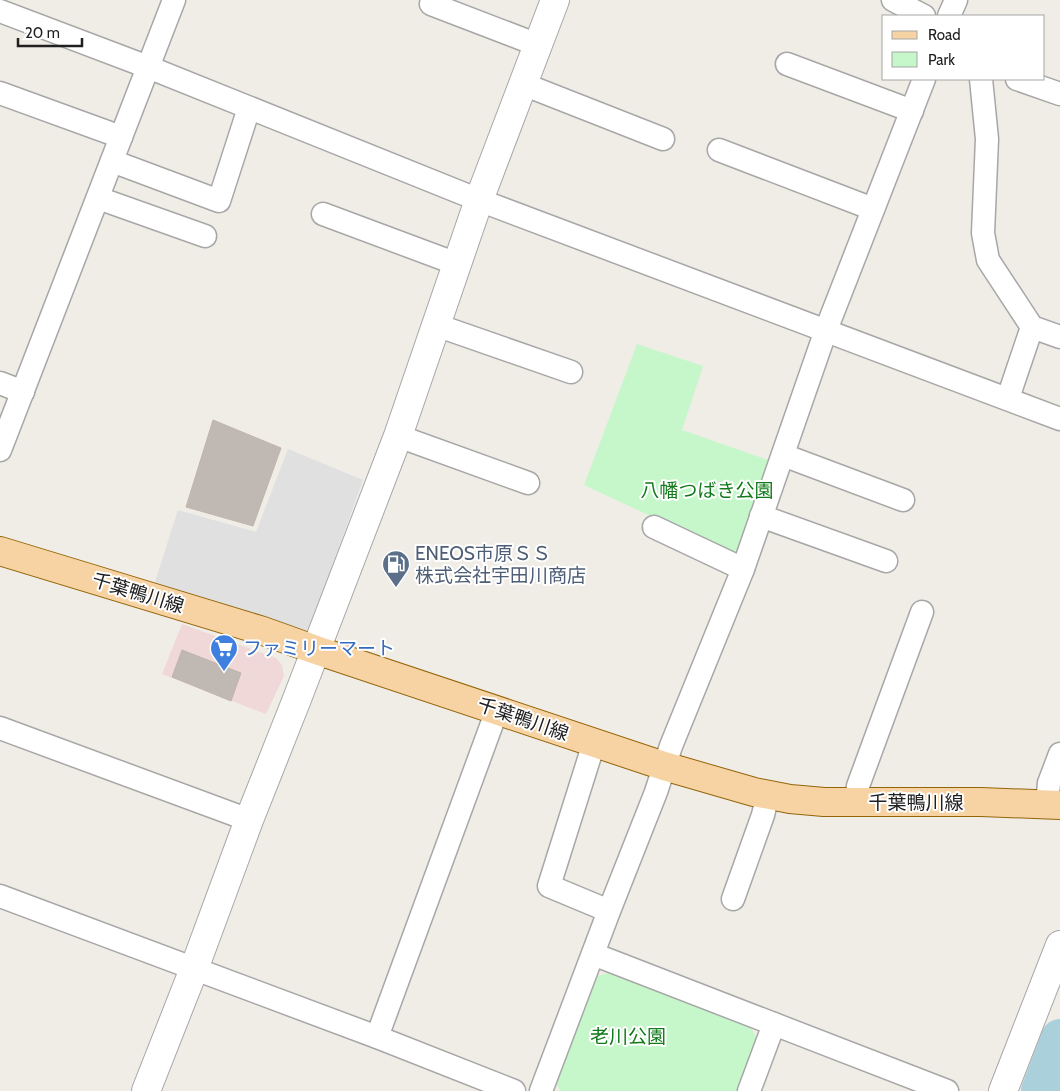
<svg xmlns="http://www.w3.org/2000/svg" width="1060" height="1091" font-family="Cabin,'Noto Sans JP',sans-serif">
	<rect width="100%" height="100%" fill="#f0ede7"/>
	<polygon fill="#efd8d7" points="182,624 276,658 282,665 284,676 266,714 162,674"/>
	<g fill="#c6f7ca">
		<polygon points="637,344 703,366 682,430 771,461 738,557 584,485"/>
		<polygon points="613,972 748,1022 757,1039 737,1091 560,1091 554,1079 593,977"/>
	</g>
	<polygon fill="#e0e0e0" points="288,449 363,480 309,631 154,585 178,510 256,532"/>
	<g fill="none" stroke-linecap="round" stroke-linejoin="round">
		<polyline stroke="#a9d0db" stroke-width="38" points="1040,1091 1060,1038"/>
	</g>
	<g fill="#c0b9b3" stroke="#c1b4aa">
		<polygon points="213,420 281,448 253,526 186,507"/>
		<polygon points="182,650 241,673 231,701 172,677"/>
	</g>
	<g fill="none" stroke-linecap="round" stroke-linejoin="round">
		<g stroke="#a7a7a7" stroke-width="25">
			<g id="minor">
				<polyline points="432,0 431,4 538,45"/>
				<polyline points="893,0 924,16"/>
				<polyline points="0,11 148,67 479,200 1060,419"/>
				<polyline points="949,16 956,0"/>
				<polyline points="787,64 912,111"/>
				<polyline points="981,79 987,139 983,233 988,260 1032,327 1060,337"/>
				<polyline points="1017,79 1060,94"/>
				<polyline points="523,84 663,139"/>
				<polyline points="0,93 121,137"/>
				<polyline points="719,150 873,209"/>
				<polyline points="112,161 219,201 249,108"/>
				<polyline points="98,198 205,236"/>
				<polyline points="323,214 457,264"/>
				<polyline points="436,325 571,372"/>
				<polyline points="0,383 23,392"/>
				<polyline points="1008,398 1032,327"/>
				<polyline points="398,436 528,483"/>
				<polyline points="0,450 174,0"/>
				<polyline points="783,455 903,500"/>
				<polyline points="761,516 886,561"/>
				<polyline points="654,527 743,569"/>
				<polyline points="0,728 249,820"/>
				<polyline points="594,743 549,886 609,911"/>
				<polyline points="856,803 858,786 922,612"/>
				<polyline points="1047,804 1049,783 1060,754"/>
				<polyline points="0,896 377,1037 514,1091"/>
				<polyline points="733,899 763,815 768,794"/>
				<polyline points="593,954 947,1091"/>
				<polyline points="377,1037 497,710"/>
				<polyline points="541,1091 609,911 656,792 671,746 743,569 826,330 924,79"/>
				<polyline points="749,1091 774,1024"/>
			</g>
		</g>
		<g stroke="#a7a7a7" stroke-width="30">
			<g id="tertiary">
				<polyline points="146,1091 194,969 249,820 297,699 398,436 479,200 555,0"/>
				<polyline points="1003,1091 1060,945"/>
			</g>
		</g>
		<g stroke="#936508" stroke-width="30">
			<polyline id="primary" points="0,551 263,631 316,650 664,766 754,792 790,799 824,802 981,802 1060,805"/>
		</g>
		<use href="#minor" stroke="#fff" stroke-width="22"/>
		<use href="#tertiary" stroke="#fff" stroke-width="28"/>
		<use href="#primary" stroke="#f7d3a4" stroke-width="28"/>
	</g>
	<defs>
		<g id="fuel-pin" transform="scale(1.4375)"><path d="M0 17L-7.5 6A9.5 9.5 0 1 1 7.5 6Z" fill="#5c6f8a" stroke="#fff"/><path d="M-5.5-6h7V0h2V4h1.3V-2.5L3-4.5l.8-.8L6-3V5H2.5V1h-1V6h-7ZM-4.2-4.7v3.2H.2V-4.7Z" fill="#fff"/></g>
		<g id="supermarket-pin" transform="scale(1.4375)"><path d="M0 17L-7.5 6A9.5 9.5 0 1 1 7.5 6Z" fill="#3f7fe0" stroke="#fff"/><path d="M-6-5.5h2.5l.6 2H6L4.5 2H-2.5L-4.4-4H-6ZM-1.5 3.2a1.3 1.3 0 1 0 .1 0ZM3 3.2a1.3 1.3 0 1 0 .1 0Z" fill="#fff"/></g>
	</defs>
	<g fill-rule="evenodd">
		<use href="#fuel-pin" x="396" y="564"/>
		<use href="#supermarket-pin" x="224" y="648"/>
	</g>
	<g text-anchor="middle" dominant-baseline="central" stroke-width="4" stroke-linejoin="round" paint-order="stroke">
		<g font-size="19" fill="#127a1a" stroke="#fff">
			<text x="707" y="490">八幡つばき公園</text>
			<text x="628" y="1036">老川公園</text>
		</g>
		<g font-size="19" fill="#4e5e75" stroke="#fff" text-anchor="start">
			<text x="415" y="553">ENEOS市原ＳＳ<tspan x="415" dy="22">株式会社宇田川商店</tspan></text>
		</g>
		<g font-size="19" fill="#202020" stroke="#fff">
			<text transform="translate(138 593) rotate(17)">千葉鴨川線</text>
			<text transform="translate(523 719) rotate(19)">千葉鴨川線</text>
			<text x="916" y="802">千葉鴨川線</text>
		</g>
		<g font-size="19" fill="#366cbe" stroke="#fff" text-anchor="start">
			<text x="243" y="648">ファミリーマート</text>
		</g>
	</g>
	<rect x="882" y="15" width="162" height="65" fill="#ffffff" stroke="#a6a6a6"/>
	<rect x="892" y="31" width="25" height="8" fill="#f7d3a4" stroke="#a6a6a6"/>
	<text x="928" y="40" font-size="15" fill="#202020">Road</text>
	<rect x="892" y="52" width="25" height="15" fill="#c6f7ca" stroke="#a6a6a6"/>
	<text x="928" y="65" font-size="15" fill="#202020">Park</text>
	<path d="M18 38v8h64v-8" fill="none" stroke="#202020" stroke-width="2.5"/>
	<text x="25" y="38" font-size="15" fill="#202020" stroke="#ffffff" stroke-width="4" paint-order="stroke">20 m</text>
</svg>
